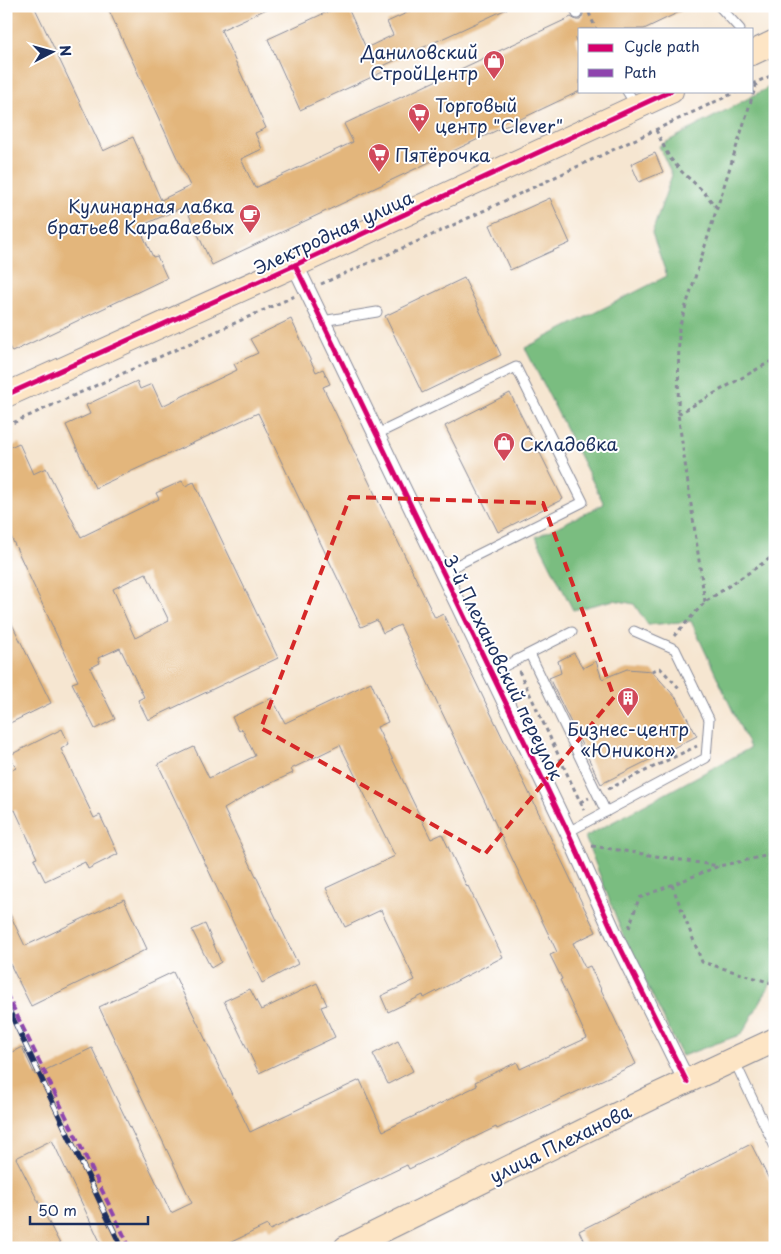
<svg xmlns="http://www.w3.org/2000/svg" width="781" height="1254" font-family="'Playpen Sans',sans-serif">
	<rect width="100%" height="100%" fill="#fff"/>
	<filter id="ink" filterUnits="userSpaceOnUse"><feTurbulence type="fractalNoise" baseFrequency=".02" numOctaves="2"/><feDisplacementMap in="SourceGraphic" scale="10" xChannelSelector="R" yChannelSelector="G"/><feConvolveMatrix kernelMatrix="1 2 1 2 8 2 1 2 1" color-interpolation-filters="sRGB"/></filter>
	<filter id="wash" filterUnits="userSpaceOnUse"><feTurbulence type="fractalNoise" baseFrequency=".0096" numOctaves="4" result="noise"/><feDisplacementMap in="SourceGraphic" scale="20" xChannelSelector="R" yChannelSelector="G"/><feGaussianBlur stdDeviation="1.12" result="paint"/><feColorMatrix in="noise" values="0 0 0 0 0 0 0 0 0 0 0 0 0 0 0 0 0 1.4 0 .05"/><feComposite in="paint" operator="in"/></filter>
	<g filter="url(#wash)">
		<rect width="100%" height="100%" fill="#f6e6d1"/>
		<polygon fill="#7abd80" stroke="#4a766f" points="775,84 775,976 742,1034 682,1056 625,940 585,837 750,748 691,621 648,625 634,604 614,600 573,610 536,537 604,504 525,348 667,276 652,233 672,175 659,146"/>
		<g id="blocks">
			<g fill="#e3b67b" fill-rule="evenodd">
				<polygon points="6,6 34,6 103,151 133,137 161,200 190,186 107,6 273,6 221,30 266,128 255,133 262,149 241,159 255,188 353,142 344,124 571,17 576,20 580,20 583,15 583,11 593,6 692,6 644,29 580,29 580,37 575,39 580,50 580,91 212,265 185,206 139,227 153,257 157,256 167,278 12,352 6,341"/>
				<polygon points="340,6 347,6 366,48 393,35 387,22 422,6 513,6 383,66 385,71 300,110 268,39"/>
				<polygon points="655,153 663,172 639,182 631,164"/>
				<polygon points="550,198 570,243 510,270 490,225"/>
				<polygon points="464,278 501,355 422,393 385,316"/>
				<polygon points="291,319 316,372 323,369 330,384 323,387 435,618 443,614 596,932 573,943 585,968 590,966 636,1064 497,1129 496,1127 409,1169 407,1165 270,1230 267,1225 219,1248 103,1248 52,1140 16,1158 62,1248 6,1248 6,1055 22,1047 35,1075 92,1048 171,1213 192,1203 99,1007 173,972 250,1132 360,1080 383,1131 477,1086 475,1082 517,1062 520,1069 587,1038 560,980 562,979 550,955 557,952 400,625 383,633 377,620 361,627 258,413 95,488 66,425 90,414 86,405 137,381 140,389 152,384 162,406 237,370 234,364 258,353 250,339"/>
				<polygon points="510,393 563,499 498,532 445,426"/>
				<path d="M19 443 33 474 46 468 81 537 159 499 156 493 182 481 185 486 194 482 278 658 148 720 138 700 144 697 120 648 98 658 100 663 90 668 115 719 95 729 72 683 78 681 6 526V449ZM146 573 169 621 135 638 113 589Z"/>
				<polygon points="6,612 51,703 6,725"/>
				<polygon points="574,653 583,668 596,661 602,679 627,669 652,671 677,699 697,736 601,784 549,678 561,673 558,661"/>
				<polygon points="371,682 388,722 377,727 431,839 442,834 467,887 468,886 503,957 424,998 423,995 388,1012 381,996 415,980 381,910 345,927 326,888 395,856 340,745 291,769 293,773 258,789 224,809 298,964 262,983 158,764 194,747 209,778 255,756 242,729 239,731 232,717 272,698 285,723"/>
				<polygon points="62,729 69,744 61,749 94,818 100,815 118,854 88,869 85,862 45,881 34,859 37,858 15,810 10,812 6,803 6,773 16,768 10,755"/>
				<polygon points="124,899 147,949 31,1006 6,956 6,906 25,946"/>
				<polygon points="205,924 221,962 211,968 192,930"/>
				<polygon points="317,983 327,1005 321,1007 335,1037 259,1073 224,1001 250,989 261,1010"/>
				<polygon points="398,1041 413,1071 388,1084 373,1054"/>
				<polygon points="751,1144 775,1191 775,1248 587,1248 579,1231"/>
			</g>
		</g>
	</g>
	<g filter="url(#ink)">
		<use href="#blocks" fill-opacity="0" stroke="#888a98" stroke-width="1"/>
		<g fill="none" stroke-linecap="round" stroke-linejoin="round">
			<g stroke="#888a98" stroke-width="11">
				<g id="lane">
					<polyline points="574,6 577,14"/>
					<polyline points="719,6 740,29"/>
					<polyline points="627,91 637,107"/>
					<polyline points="322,321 377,312"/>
					<polyline points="377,434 516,367 583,502 443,572"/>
					<polyline points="530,654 606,812"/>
					<polyline points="491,673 572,632"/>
					<polyline points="568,832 706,758 709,719 675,649 634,631"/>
					<polyline points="734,1060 775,1147"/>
				</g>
			</g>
			<g stroke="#888a98" stroke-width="18">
				<polyline id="street" points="295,265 568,832 618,943 687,1082"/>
			</g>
			<g stroke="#888a98" stroke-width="26">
				<g id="secondary">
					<polyline points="752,53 775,42"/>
					<polyline points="6,395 295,265 671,91"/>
					<polyline points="346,1248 651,1098 775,1040"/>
				</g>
			</g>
			<g stroke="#888a98" stroke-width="3" stroke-dasharray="4 4" stroke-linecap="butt">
				<polyline points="589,13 596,29"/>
				<polyline points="752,84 775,74"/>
				<polyline points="656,130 669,157 682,172 702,190 717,208"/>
				<polyline points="775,246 772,247 775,252"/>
				<polyline points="321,284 432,235 738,91"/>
				<polyline points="678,414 775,359"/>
				<polyline points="6,426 295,296"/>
				<polyline points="705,602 678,414 679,328 757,82"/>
				<polyline points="674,636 705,602 775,555"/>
				<polyline points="519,671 584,810"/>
				<polyline points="652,671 660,668 681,690"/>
				<polyline points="608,789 697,746"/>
				<polyline points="580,802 589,798"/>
				<polyline points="592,846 719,866"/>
				<polyline points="767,856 775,844"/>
				<polyline points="672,885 702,962 775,984"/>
				<polyline points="629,928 639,898 719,866 775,854"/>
			</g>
			<use href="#lane" stroke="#fff" stroke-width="9"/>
			<use href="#street" stroke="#fff" stroke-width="16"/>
			<use href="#secondary" stroke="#fde5c5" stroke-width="24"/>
			<g stroke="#1b2f5e" stroke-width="5.5">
				<polyline id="rail" points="6,1004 122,1248"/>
			</g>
			<use href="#rail" stroke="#fff" stroke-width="4" stroke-dasharray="11" stroke-linecap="butt"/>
			<polyline stroke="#8e44ad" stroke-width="4" stroke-dasharray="8 4" stroke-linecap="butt" points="6,993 130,1248"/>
			<g stroke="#fff" stroke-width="8">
				<g id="cycleway">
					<polyline points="295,265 568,832 618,943 687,1082"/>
					<polyline points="6,395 295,265 671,91"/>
				</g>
			</g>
			<use href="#cycleway" stroke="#d6006c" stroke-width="5"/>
		</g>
	</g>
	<path fill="none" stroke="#d62828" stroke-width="4" stroke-dasharray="10 6" stroke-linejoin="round" d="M350 497 543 503 614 697 485 854 261 728Z"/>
	<defs>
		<g id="shop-pin" transform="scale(1.125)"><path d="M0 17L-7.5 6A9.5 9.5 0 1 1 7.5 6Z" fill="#d1495b" stroke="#fff"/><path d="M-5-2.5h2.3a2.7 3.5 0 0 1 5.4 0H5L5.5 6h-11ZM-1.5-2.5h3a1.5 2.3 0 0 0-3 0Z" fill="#fff"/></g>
		<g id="supermarket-pin" transform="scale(1.125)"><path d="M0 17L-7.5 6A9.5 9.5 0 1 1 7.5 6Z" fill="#d1495b" stroke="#fff"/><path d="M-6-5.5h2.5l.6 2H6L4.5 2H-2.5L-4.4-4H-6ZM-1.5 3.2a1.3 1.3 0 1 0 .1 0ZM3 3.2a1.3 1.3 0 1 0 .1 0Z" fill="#fff"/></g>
		<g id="cafe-pin" transform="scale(1.125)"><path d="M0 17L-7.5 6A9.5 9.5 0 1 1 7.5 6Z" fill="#d1495b" stroke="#fff"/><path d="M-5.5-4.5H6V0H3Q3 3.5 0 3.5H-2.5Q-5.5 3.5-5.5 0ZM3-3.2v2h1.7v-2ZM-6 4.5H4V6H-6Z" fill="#fff"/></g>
		<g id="building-pin" transform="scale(1.125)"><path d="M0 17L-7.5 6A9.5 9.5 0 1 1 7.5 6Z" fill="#d1495b" stroke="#fff"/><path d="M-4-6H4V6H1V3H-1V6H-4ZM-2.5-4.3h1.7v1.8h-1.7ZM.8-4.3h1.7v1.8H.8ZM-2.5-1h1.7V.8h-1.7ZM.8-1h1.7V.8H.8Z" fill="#fff"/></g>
	</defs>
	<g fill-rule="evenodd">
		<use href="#shop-pin" x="494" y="61"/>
		<use href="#supermarket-pin" x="419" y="114"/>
		<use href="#supermarket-pin" x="379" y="154"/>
		<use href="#cafe-pin" x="250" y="215"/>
		<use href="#shop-pin" x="504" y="443"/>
		<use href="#building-pin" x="628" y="698"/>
	</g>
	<g text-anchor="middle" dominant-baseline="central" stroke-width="4" stroke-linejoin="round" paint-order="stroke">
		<g font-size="18" fill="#1b2f5e" stroke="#fff" text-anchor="start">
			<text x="478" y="51" text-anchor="end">Даниловский<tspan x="478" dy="21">СтройЦентр</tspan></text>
			<text x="435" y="104">Торговый<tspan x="435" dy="21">центр "Clever"</tspan></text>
			<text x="395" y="154">Пятёрочка</text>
			<text x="234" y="205" text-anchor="end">Кулинарная лавка<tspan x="234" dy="21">братьев Караваевых</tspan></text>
			<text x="520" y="443">Складовка</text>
			<text x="628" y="728" text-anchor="middle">Бизнес-центр<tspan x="628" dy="21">«Юникон»</tspan></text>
		</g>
		<g font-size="18" fill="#1b2f5e" stroke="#fff">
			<text transform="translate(333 232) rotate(-25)">Электродная улица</text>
			<text transform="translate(504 667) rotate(64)">3-й Плехановский переулок</text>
			<text transform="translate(560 1143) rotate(-26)">улица Плеханова</text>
		</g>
	</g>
	<rect width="781" height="1254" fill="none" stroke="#fff" stroke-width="25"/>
	<rect x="578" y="28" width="175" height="65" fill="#ffffff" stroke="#a4acbf"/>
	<rect x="588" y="44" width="25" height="8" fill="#d6006c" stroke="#a4acbf"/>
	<text x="624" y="52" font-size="15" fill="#1b2f5e">Cycle path</text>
	<rect x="588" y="69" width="25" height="8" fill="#8e44ad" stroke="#a4acbf"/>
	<text x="624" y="78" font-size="15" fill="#1b2f5e">Path</text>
	<g transform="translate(52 52) rotate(84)" stroke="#ffffff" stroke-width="4" paint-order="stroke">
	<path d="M0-4L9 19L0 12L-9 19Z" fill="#1b2f5e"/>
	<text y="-8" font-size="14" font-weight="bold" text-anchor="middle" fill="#1b2f5e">N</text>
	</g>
	<path d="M30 1216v8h118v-8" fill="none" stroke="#1b2f5e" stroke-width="2.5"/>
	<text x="38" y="1216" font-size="15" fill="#1b2f5e" stroke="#ffffff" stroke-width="4" paint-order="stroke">50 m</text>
</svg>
